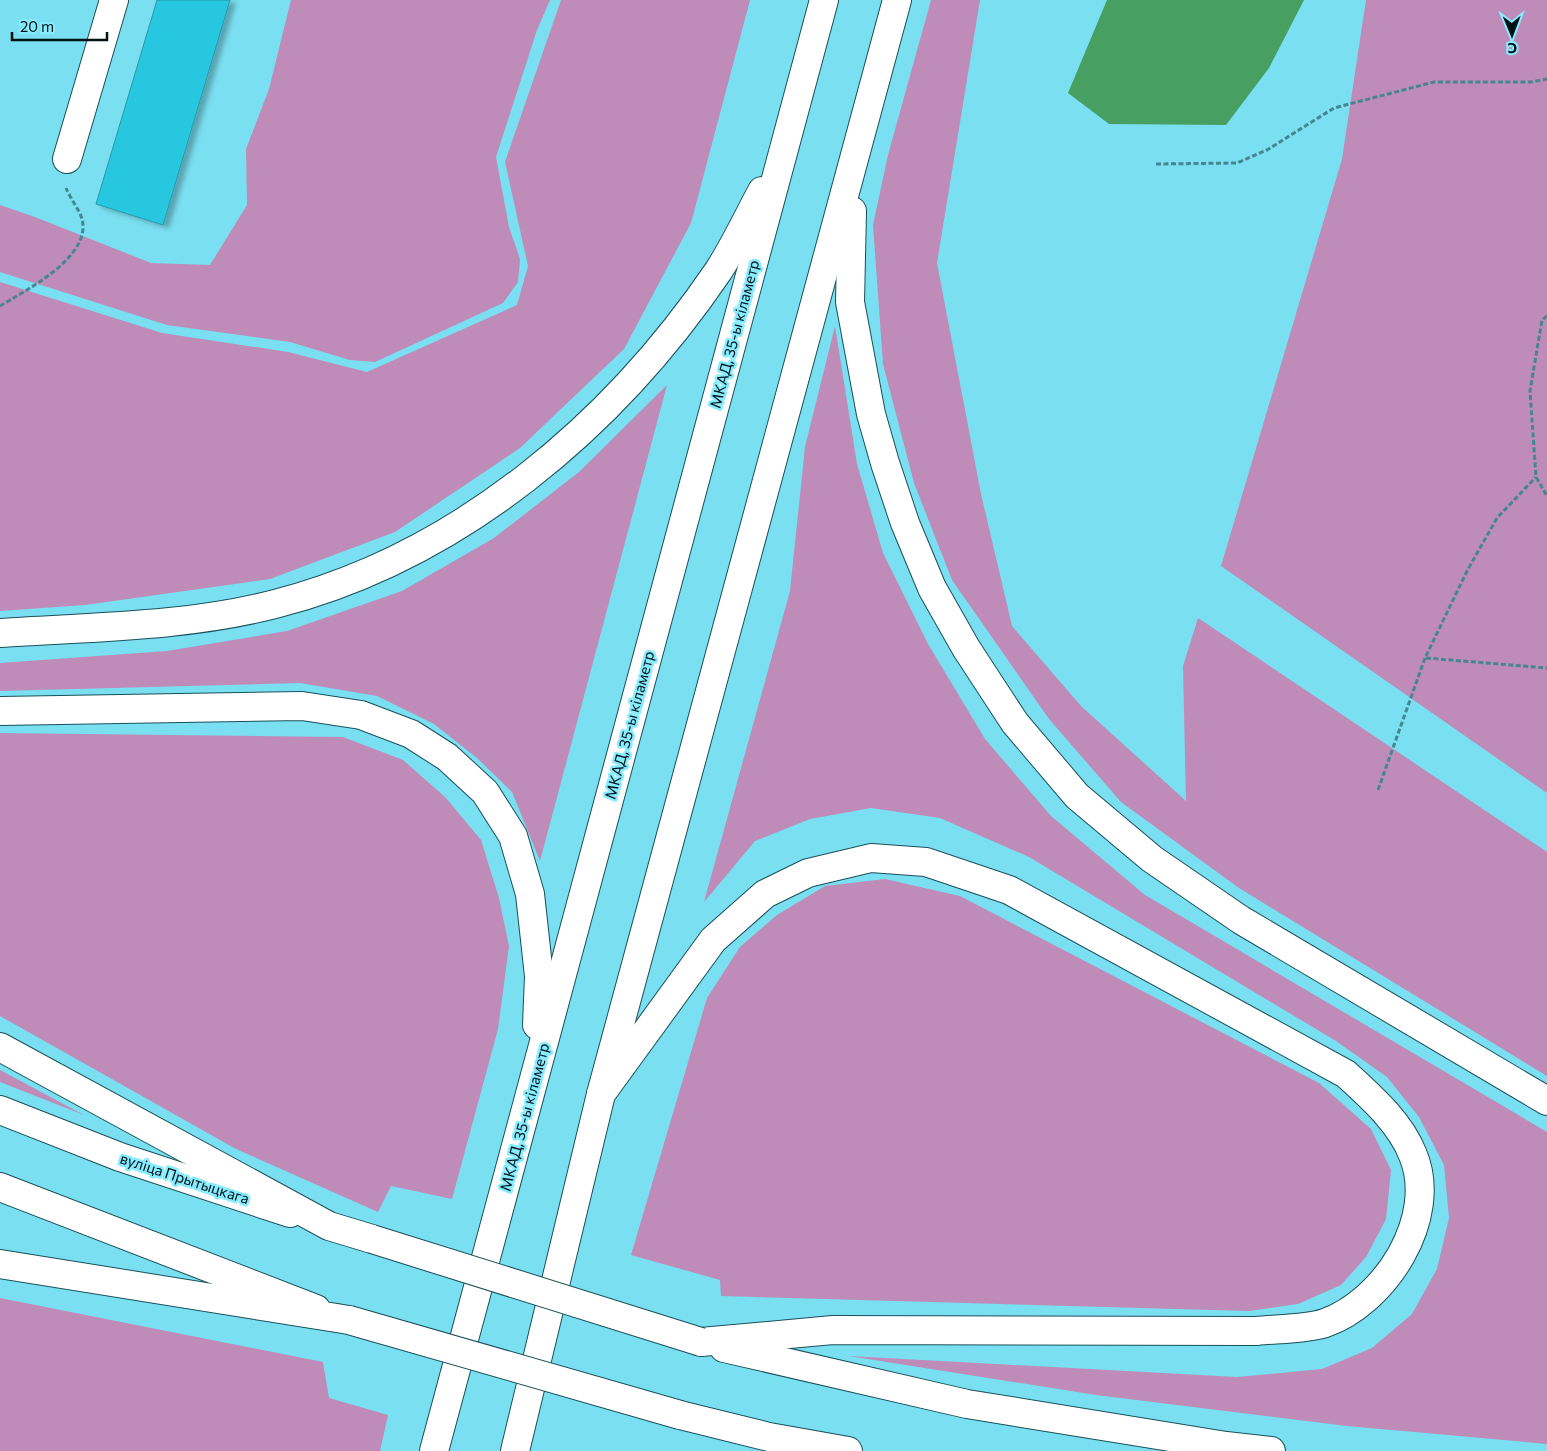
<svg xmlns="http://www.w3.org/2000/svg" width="1547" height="1451" font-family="Commissioner,sans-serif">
	<defs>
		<filter id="shadow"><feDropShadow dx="5.5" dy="3" stdDeviation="2.5" flood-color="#0004"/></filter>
	</defs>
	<rect width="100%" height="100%" fill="#7adff1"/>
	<g fill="#bf8bb9">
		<polygon points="291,0 550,0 537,30 496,157 509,227 520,259 518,282 503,303 375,362 350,360 290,342 167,325 0,272 0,205 35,217 151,263 210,265 247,205 246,149 269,89"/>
		<polygon points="561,0 750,0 691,223 624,349 520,448 395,532 270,579 85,605 0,611 0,282 162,333 288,352 367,372 517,305 528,266 505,162"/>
		<polygon points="931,0 980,0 937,263 981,494 1012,626 1081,706 1186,801 1183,666 1198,618 1547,852 1547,1076 1239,888 1121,802 1049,719 952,580 914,483 883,364 873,225 888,155"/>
		<polygon points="1366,0 1547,0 1547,793 1221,566 1342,159"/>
		<polygon points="835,326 857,464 883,553 928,644 985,739 1051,816 1145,895 1547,1132 1547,1444 1347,1426 1096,1395 849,1356 1237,1377 1322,1369 1372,1348 1412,1314 1437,1269 1449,1218 1444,1165 1419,1117 1387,1077 1336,1041 1029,857 940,818 871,808 810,819 755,841 704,902 790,591 805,447"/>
		<polygon points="667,385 540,861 512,792 477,758 434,724 377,696 300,683 0,691 0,663 167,651 287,631 402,591 494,538 579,472"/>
		<polygon points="0,733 343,737 403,760 445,797 481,840 499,898 509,946 498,1029 452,1199 391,1186 378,1212 236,1149 0,1016"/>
		<polygon points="885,879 960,896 1319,1083 1371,1129 1391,1170 1386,1219 1366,1257 1341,1285 1298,1304 1249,1311 721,1296 720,1280 631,1255 707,998 740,947 777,915 825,886"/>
		<polygon points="0,1070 84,1115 0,1082"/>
		<polygon points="0,1298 323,1362 329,1398 388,1415 380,1451 0,1451"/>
	</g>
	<polygon fill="#479f61" points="1107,0 1304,0 1269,68 1226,125 1109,124 1068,93"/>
	<polygon fill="#25c7df" stroke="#2a98a9" filter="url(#shadow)" points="157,0 230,0 163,225 96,204"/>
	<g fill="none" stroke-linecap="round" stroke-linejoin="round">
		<g stroke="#19505a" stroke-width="30">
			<polyline id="minor" points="67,159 114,0"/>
		</g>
		<g stroke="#19505a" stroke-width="30">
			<g id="major">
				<polyline points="0,1110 120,1157 290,1213"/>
				<polyline points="0,1187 316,1309"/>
			</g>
		</g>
		<g stroke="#19505a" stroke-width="30">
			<g id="highway">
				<polyline points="852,211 850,302 871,414 885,463 905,523 932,588 966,648 1015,723 1077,796 1152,859 1241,920 1547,1101"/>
				<path d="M0 633C91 627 186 627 275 604 459 557 614 425 719 270 735 245 748 217 762 191"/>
				<polyline points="0,711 302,706 361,715 411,734 447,757 485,792 513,836 530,894 539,976 537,1025"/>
				<polyline points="0,1047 329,1226 372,1239"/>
				<path d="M601 1094 713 940 765 894 808 873 871 858 926 862 1009 890 1346 1074C1371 1097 1400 1122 1413 1155 1439 1218 1385 1302 1325 1323 1308 1329 1275 1329 1257 1331L833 1330 701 1342"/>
				<polyline points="0,1264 349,1320"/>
				<polyline points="724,1348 967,1404 1226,1446 1271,1451"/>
				<polyline points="680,1415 769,1437 848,1451"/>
				<polyline points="434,1451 824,0"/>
				<polyline points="515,1451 601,1094 897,0"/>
			</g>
		</g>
		<g stroke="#458692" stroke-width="3" stroke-dasharray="5 2.5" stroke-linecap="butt">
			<polyline points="1156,164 1237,163 1267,150 1334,108 1434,82 1531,82 1547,79"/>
			<path d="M0 306C26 290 92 257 82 219 80 211 70 198 66 188"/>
			<polyline points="1547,316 1542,320 1530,391 1536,477 1547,496"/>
			<polyline points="1426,658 1547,668"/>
			<polyline points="1378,790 1425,658 1467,571 1497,518 1536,477"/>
		</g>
		<use href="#minor" stroke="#fff" stroke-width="28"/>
		<use href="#major" stroke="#fff" stroke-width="28"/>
		<use href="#highway" stroke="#fff" stroke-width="28"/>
		<g stroke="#19505a" stroke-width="30" stroke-linecap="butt">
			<g id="highway-bridge">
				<polyline points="372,1239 701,1342"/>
				<polyline points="349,1320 680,1415"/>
			</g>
		</g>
		<use href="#highway-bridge" stroke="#fff" stroke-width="28"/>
	</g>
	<g text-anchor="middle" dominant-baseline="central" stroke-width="5" stroke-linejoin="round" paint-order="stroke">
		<g font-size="15" fill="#001215" stroke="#87ecff">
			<text transform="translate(734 334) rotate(-75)">МКАД, 35-ы кіламетр</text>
			<text transform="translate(629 725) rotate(-75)">МКАД, 35-ы кіламетр</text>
			<text transform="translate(524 1117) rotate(-75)">МКАД, 35-ы кіламетр</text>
			<text transform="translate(185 1178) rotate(18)">вуліца Прытыцкага</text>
		</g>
	</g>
	<g transform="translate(1512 35) rotate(179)" stroke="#87ecff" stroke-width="4" paint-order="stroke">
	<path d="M0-4L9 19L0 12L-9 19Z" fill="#001215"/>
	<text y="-8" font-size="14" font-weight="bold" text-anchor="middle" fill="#001215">С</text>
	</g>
	<path d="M12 32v8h95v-8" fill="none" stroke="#001215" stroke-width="2.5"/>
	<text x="20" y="32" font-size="15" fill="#001215" stroke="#87ecff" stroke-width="4" paint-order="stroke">20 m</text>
</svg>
